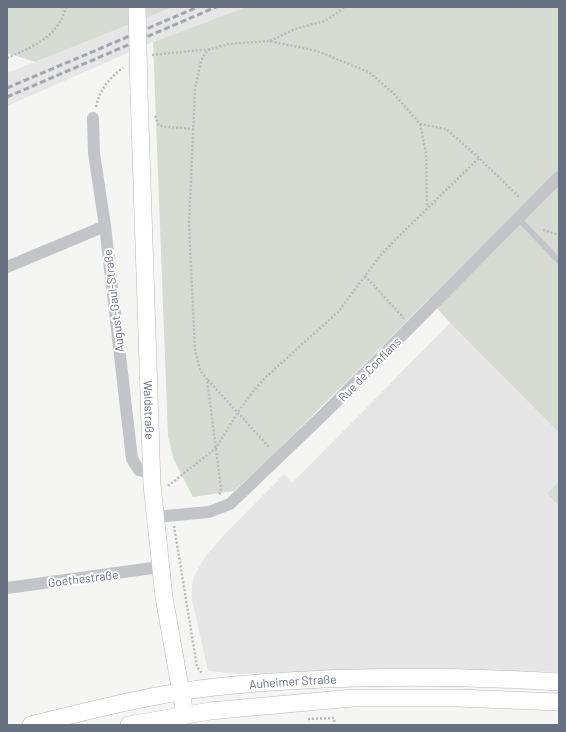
<svg xmlns="http://www.w3.org/2000/svg" width="566" height="732" font-family="Barlow,sans-serif">
	<rect width="100%" height="100%" fill="#f5f6f3"/>
	<g fill="#e6e6e6">
		<polygon points="173,7 246,7 153,42 7,106 7,73"/>
		<polygon points="450,323 559,433 559,481 547,494 559,506 559,672 403,669 239,674 208,671 192,600 192,585 194,576 205,557 223,536 284,474 292,483"/>
	</g>
	<g fill="#d6dcd4">
		<polygon points="7,7 173,7 35,62 7,53"/>
		<polygon points="246,7 559,7 559,433 450,323 429,299 275,453 234,491 193,497 174,460 168,437 153,42"/>
		<polygon points="559,481 559,506 547,494"/>
	</g>
	<g fill="none" stroke-linecap="round" stroke-linejoin="round">
		<g stroke="#b4b7bc" stroke-width="18">
			<g id="secondary">
				<path id="s1" d="M139 92 152 485 164 597 185 715"/>
				<path id="s2" d="M31 725C92 710 153 694 215 687 328 675 445 675 559 682"/>
				<polyline points="129,725 210,711 353,698 457,698 559,702"/>
			</g>
		</g>
		<g stroke="#b9bbbe" stroke-width="2.5" stroke-dasharray="2 2" stroke-linecap="butt">
			<polyline points="270,41 295,29 325,21 345,7"/>
			<polyline points="210,49 205,53 201,61 195,89 189,224 195,351 200,370 207,379 221,489 219,496"/>
			<polyline points="152,55 211,49 228,44 269,41 317,51 369,72 394,94 420,124 426,153 427,207"/>
			<path d="M7 58C34 46 58 37 66 7"/>
			<path d="M96 107C100 89 109 78 123 68"/>
			<polyline points="155,116 159,126 193,129"/>
			<polyline points="420,124 446,129 479,158"/>
			<polyline points="543,230 559,235"/>
			<polyline points="365,276 404,318"/>
			<polyline points="208,380 270,448"/>
			<polyline points="168,486 216,448 238,412 255,389 267,376 338,312 380,256 394,241 479,158 520,198"/>
			<polyline points="174,526 197,667 202,673"/>
			<polyline points="308,719 334,718 335,725"/>
		</g>
		<polyline stroke="#c2c4c8" stroke-width="6" points="518,218 559,261"/>
		<g stroke="#c2c4c8" stroke-width="12">
			<polyline points="93,118 94,153 105,226 132,459 139,470 151,473"/>
			<polyline points="7,267 105,226"/>
			<polyline points="155,517 209,512 230,504 324,414 559,177"/>
			<polyline points="7,588 160,567"/>
		</g>
		<use href="#secondary" stroke="#fff" stroke-width="17"/>
		<g stroke="#a3a6ac" stroke-width="3" stroke-dasharray="6 3" stroke-linecap="butt">
			<polyline points="7,88 198,7"/>
			<polyline points="7,97 216,7"/>
		</g>
		<g stroke="#b4b7bc" stroke-width="18" stroke-linecap="butt">
			<polyline id="secondary-bridge" points="137,7 139,92"/>
		</g>
		<use href="#secondary-bridge" stroke="#fff" stroke-width="17"/>
	</g>
	<g text-anchor="middle" dominant-baseline="central" stroke-width="4" stroke-linejoin="round" paint-order="stroke">
		<g font-size="12" fill="#687181" stroke="#fff">
			<text transform="translate(113 301) rotate(-97)">August-Gaul-Straße</text>
			<text transform="translate(369 369) rotate(-46)">Rue de Conflans</text>
			<text stroke="none"><textPath href="#s1" startOffset="318">Waldstraße</textPath></text>
			<text transform="translate(83 578) rotate(-7)">Goethestraße</text>
			<text stroke="none"><textPath href="#s2" startOffset="266">Auheimer Straße</textPath></text>
		</g>
	</g>
	<rect width="566" height="732" fill="none" stroke="#687181" stroke-width="16"/>
</svg>
